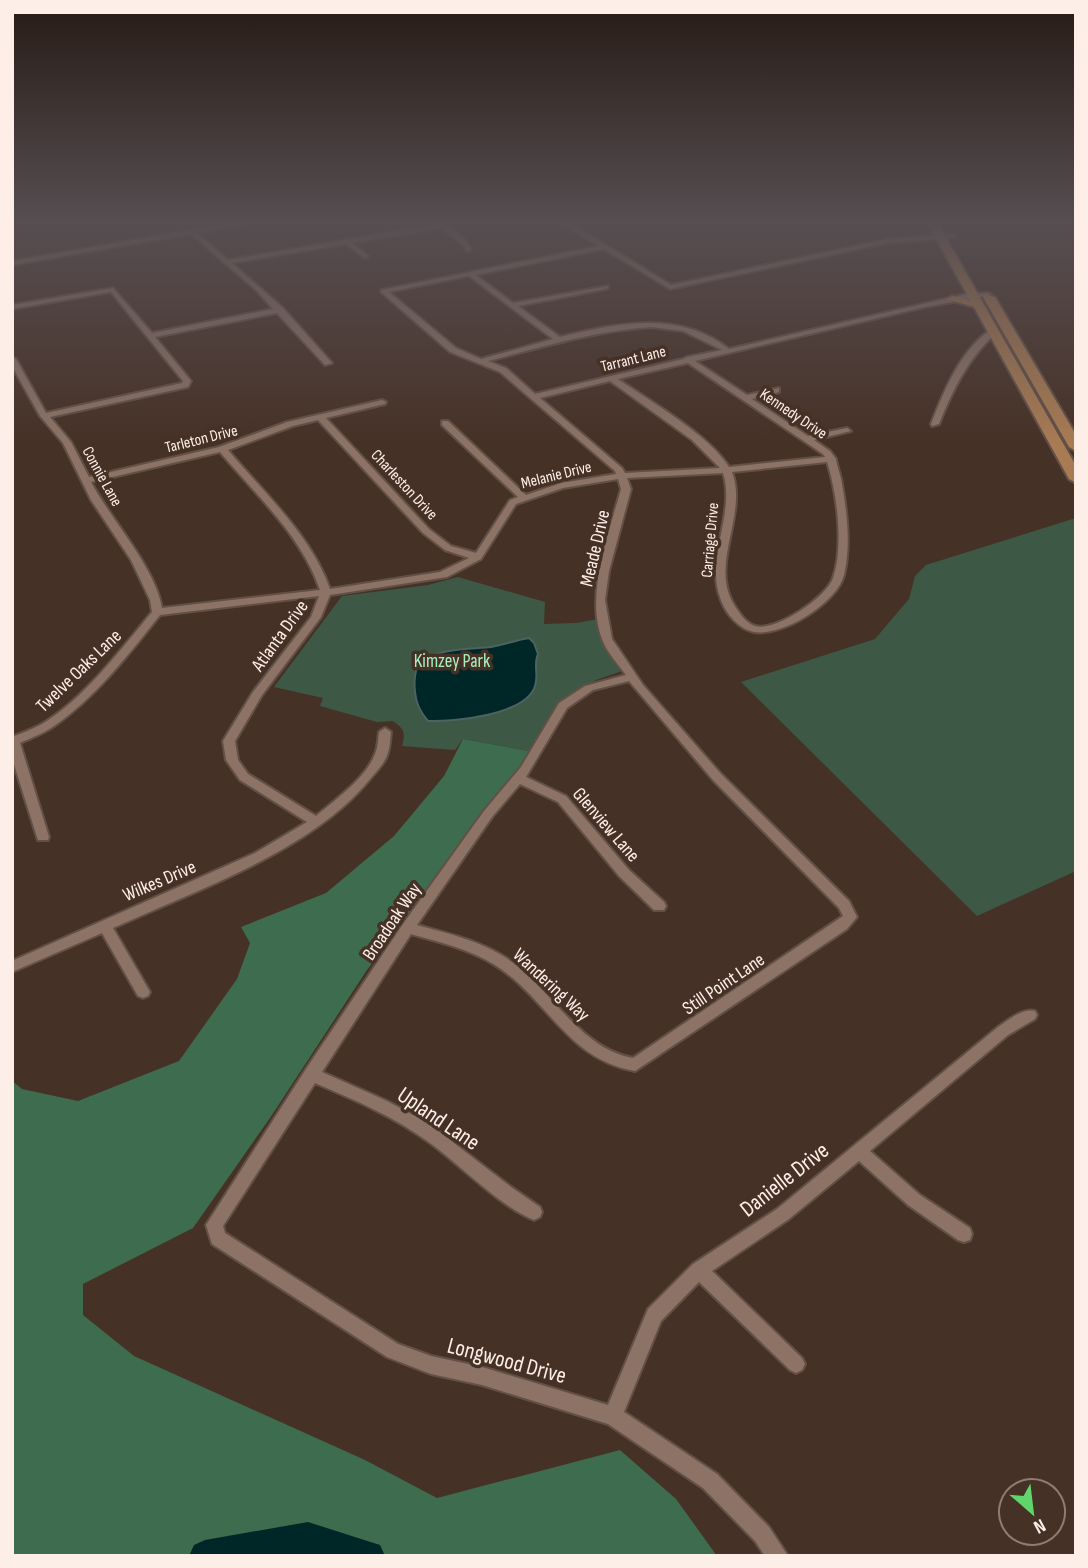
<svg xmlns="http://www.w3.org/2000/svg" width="1088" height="1568" viewBox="0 0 1088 1568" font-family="'Sofia Sans Condensed',sans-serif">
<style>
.green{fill:#3d5946}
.forest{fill:#3e6c4e}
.water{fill:#002728;stroke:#4c6362;stroke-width:2}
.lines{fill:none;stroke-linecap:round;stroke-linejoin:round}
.river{fill:#002728;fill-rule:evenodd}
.minor-casing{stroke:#625047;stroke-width:4}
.primary-casing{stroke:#625047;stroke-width:4}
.minor{fill:#8c7366;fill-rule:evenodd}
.primary{fill:#a87b53;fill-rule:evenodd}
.labels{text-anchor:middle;stroke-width:7;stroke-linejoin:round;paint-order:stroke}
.far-street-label{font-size:16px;fill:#fdefe8;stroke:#463126}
.street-label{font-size:19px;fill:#fdefe8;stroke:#463126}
.park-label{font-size:19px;fill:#a6f0bf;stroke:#463126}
.near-street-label{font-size:23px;fill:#fdefe8;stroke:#463126}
</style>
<rect width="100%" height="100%" fill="#463126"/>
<g class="green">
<polygon points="1076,518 1076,871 977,916 741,682 875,639 909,599 915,576 926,565"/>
<path d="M458 577 545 602 544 624 576 623 598 619 622 671 596 680 561 700 534 752 463 739 455 750 402 746C406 732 404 729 393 721L377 722 320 706 323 698 274 687 342 596 428 585Z"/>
</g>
<polygon class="forest" points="463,739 534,752 367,970 270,1118 193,1228 83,1284 83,1315 134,1356 365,1460 437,1498 620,1450 676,1499 717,1556 12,1556 12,1081 22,1089 78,1101 179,1061 237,979 250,943 241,927 326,893 394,836 444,776"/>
<path class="water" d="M529 638 534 643 538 654C533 665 539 675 535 686 526 715 454 722 428 721 420 712 416 704 415 692 414 683 414 667 422 661 435 649 474 649 491 647 504 645 516 640 529 638Z"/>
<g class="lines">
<polygon class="river" points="308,1522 380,1545 385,1556 189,1556 194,1545 205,1540"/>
<defs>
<g id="minor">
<path d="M226 224H241L197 233 228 260 437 224C449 224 468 239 471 250L466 251 464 246 441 228 352 243 367 255 368 256 365 258 346 244 232 263 283 308 332 363 325 365 277 313 155 337 191 381 188 387 50 417 71 442 89 477 219 447 287 422 382 400 386 402 385 404 326 418 429 529 451 546 476 553 510 500 518 497 442 425V421H448L526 495 561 483 616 474 615 471 500 372 450 352 381 292V290L599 246 564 224H572L671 285 888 239 953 234 956 236 953 238 888 243 670 289 604 249 476 275 513 303 608 286V288L606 289 518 306 560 337C617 323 679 310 729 349L966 294 988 293 992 295 925 307 695 361 747 395 779 388V392L752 399 808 436 847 428 851 431 814 440 830 451 836 459C837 467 841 476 842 484 847 513 851 546 844 575 837 603 782 637 754 632 739 629 726 614 721 600 704 559 736 514 723 473L627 478 631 489 609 571 605 600 612 639 643 685 721 774 849 901 857 917 847 929 635 1071C570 1060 550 1004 501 969 474 950 442 943 411 934L322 1072 387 1101 428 1123 511 1187 540 1207 542 1212 540 1217 534 1220C501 1207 460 1165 430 1143 395 1117 355 1100 315 1083L223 1226 225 1233 398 1344 431 1356 482 1367 608 1405 648 1309 693 1264 777 1209 998 1027C1008 1020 1023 1008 1035 1011L1037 1015 1035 1019 1008 1035 870 1151 920 1195 970 1228 972 1234 970 1240 964 1242 958 1240 908 1205 859 1161 789 1219 712 1271 802 1358 805 1364 802 1370 796 1373 790 1370 699 1282 661 1321 624 1412 717 1474 769 1527 788 1556H765L755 1541 703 1488 608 1424 482 1385 431 1374 387 1357 212 1244 206 1225 306 1069 403 924 484 811 521 767 559 703 585 686 626 675C618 664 606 651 602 639 585 594 609 533 621 489L618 479 563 488 516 504 481 559 447 577 330 595 321 617 262 695 235 741 238 760 248 774 316 816C335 800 366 778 375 754 378 747 378 740 379 732L385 728 391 732C390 741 390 750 386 758 382 766 375 773 370 779 312 851 196 890 113 928L150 992 148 996 143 998 138 996 102 933 12 972V961L255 853 307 822 240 780 226 760 223 741 253 692 311 617 319 596 160 615C129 654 96 697 54 726 44 733 31 738 20 743L49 837 48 840H38L37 837 12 758V737C22 733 33 729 42 724 84 699 121 649 152 612L150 600 131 560 91 500 63 443 40 416 12 366V357L16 359 46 413 182 383 183 381 111 292 12 309V305L113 288 152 333 273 309 256 290 191 234 12 265V261ZM469 276 553 339 481 359 456 348 389 292ZM651 327 683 331 722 350 687 357 683 359 535 394 506 368 488 361C543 347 594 331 651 327ZM688 363 823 454 825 457 729 467C708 434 651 402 618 379ZM610 381 692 440 720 468 625 473 622 468 540 398ZM318 420 423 533 445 550 469 558 440 572 330 589C311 535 264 493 228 450L293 426ZM220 452C256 495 302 536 320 590L162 608C155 567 111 520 91 482ZM827 462C837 493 844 546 833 578 826 598 775 632 755 626 745 623 738 611 733 603 710 563 748 514 732 472ZM629 681 713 780 839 908 843 916 633 1058C581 1049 553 992 512 962 485 942 450 934 417 925L492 817 520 784 558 802 619 876 654 910H664L666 906 664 902 629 870 566 796 526 777 567 708 593 690Z"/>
<path d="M990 330 997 332C969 357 953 389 939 424L932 426 931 424C944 391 960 351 990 330Z"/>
</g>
<g id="primary">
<polygon points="928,224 938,224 1076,466 1076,483 1069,479 974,307 946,299 952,296 970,300"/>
<polygon points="985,295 995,297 1076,435 1076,451 1069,447 983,297"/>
</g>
</defs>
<use href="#minor" class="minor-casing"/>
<use href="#primary" class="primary-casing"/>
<use href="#minor" class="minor"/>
<use href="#primary" class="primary"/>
</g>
<linearGradient id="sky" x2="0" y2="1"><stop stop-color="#261b15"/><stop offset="0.5" stop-color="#574e52"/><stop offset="1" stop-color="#574e52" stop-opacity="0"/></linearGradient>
<rect width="1088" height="444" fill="url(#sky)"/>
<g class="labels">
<g class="far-street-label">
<text transform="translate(633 358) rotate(-14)" y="6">Tarrant Lane</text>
<text transform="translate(794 413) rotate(34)" y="6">Kennedy Drive</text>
<text transform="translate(201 438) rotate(-14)" y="6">Tarleton Drive</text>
<text transform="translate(556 474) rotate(-14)" y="6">Melanie Drive</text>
<text transform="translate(103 476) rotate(61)" y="6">Connie Lane</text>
<text transform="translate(405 484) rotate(47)" y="6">Charleston Drive</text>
<text transform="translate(709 540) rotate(-85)" y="6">Carriage Drive</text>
</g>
<g class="street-label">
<text transform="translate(594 548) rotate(-77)" y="7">Meade Drive</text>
<text transform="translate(279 635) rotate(-54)" y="7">Atlanta Drive</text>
<text transform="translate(78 670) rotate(-44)" y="7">Twelve Oaks Lane</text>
<text transform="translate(607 824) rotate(49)" y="7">Glenview Lane</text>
<text transform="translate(159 880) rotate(-23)" y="7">Wilkes Drive</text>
<text transform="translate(391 921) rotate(-56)" y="7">Broadoak Way</text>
<text transform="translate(723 983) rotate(-34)" y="7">Still Point Lane</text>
<text transform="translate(552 984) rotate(43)" y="7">Wandering Way</text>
</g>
<g class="park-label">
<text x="452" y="667">Kimzey Park</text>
</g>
<g class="near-street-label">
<text transform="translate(439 1118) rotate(34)" y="8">Upland Lane</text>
<text transform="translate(784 1179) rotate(-38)" y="8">Danielle Drive</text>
<text transform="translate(507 1360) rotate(15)" y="8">Longwood Drive</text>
</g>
</g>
<rect width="1088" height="1568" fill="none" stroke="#fdefe8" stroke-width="28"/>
<g transform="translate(1032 1512) rotate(152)"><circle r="33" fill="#463126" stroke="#8f7d74" stroke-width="2"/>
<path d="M0-5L12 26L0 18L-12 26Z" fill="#60d56b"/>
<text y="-10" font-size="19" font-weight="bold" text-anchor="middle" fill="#fdefe8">N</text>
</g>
</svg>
